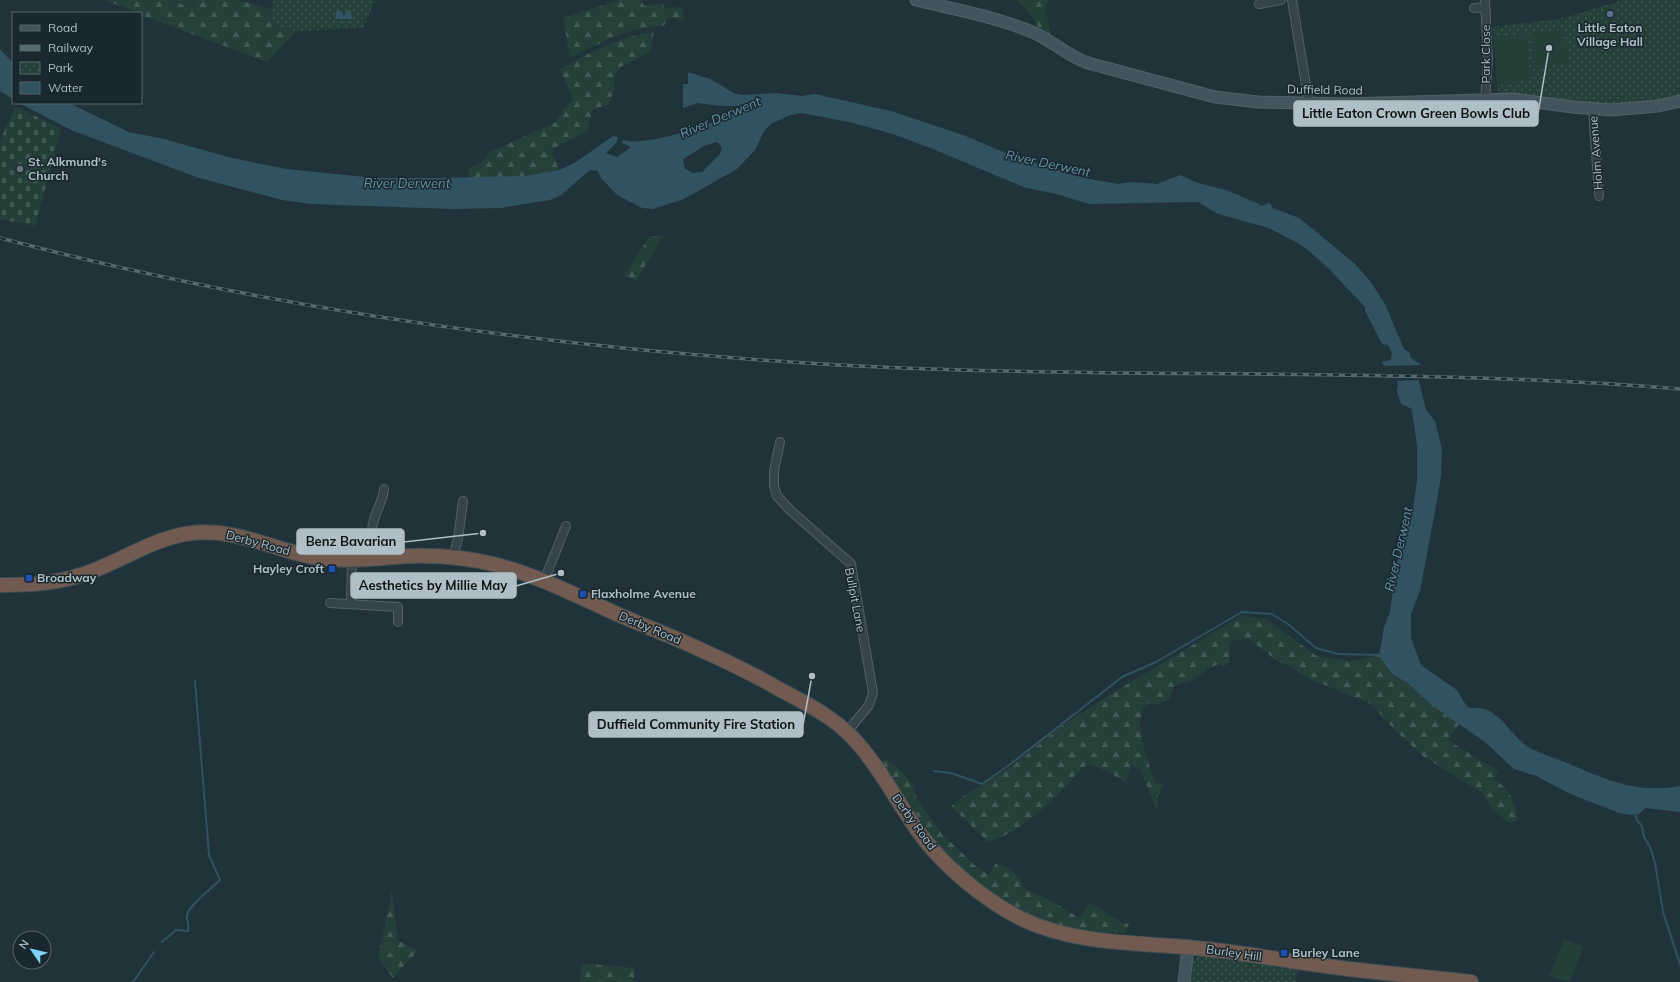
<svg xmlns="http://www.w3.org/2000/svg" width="1680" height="982" viewBox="0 0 1680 982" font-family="Mulish,sans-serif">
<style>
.forest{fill:url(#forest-firs)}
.cemetery{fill:url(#cemetery-stones)}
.park{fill:url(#park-dots)}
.pitch{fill:#253f39}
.water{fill:#315260;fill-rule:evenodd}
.pier{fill:#20333a}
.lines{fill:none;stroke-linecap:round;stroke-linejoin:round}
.stream{stroke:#315260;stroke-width:2}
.street-casing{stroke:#526168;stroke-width:10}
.secondary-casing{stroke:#526168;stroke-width:13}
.highway-casing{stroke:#3f4e55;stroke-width:16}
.street{stroke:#34444a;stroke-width:8}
.secondary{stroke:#42545e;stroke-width:11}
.highway{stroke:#715b50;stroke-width:14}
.rail-casing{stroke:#556972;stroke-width:3.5}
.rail{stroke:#19282f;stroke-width:2;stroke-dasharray:6;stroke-linecap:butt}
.service-dot{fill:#5c6f8a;stroke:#19282f;stroke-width:1.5}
.worship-dot{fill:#6b7280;stroke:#19282f;stroke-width:1.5}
.transit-dot{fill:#1a4fb4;stroke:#19282f;stroke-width:1.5}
.labels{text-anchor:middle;stroke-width:3;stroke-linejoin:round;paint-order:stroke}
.poi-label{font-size:12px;font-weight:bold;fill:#afbfc7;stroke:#19282f;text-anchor:start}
.street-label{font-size:12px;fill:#afbfc7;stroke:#19282f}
.water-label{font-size:13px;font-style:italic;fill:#6595a8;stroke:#19282f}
.leader{fill:none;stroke:#afbfc7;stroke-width:1.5}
.callout-dot{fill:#afbfc7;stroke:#19282f;stroke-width:1.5}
.callout{fill:#afbfc7;stroke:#afbfc7;stroke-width:1.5}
.callout-label{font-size:13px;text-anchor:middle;font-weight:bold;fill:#111}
</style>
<defs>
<pattern id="forest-firs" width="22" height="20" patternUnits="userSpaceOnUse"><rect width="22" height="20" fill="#253f39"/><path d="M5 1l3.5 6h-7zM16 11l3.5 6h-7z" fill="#425954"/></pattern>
<pattern id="cemetery-stones" width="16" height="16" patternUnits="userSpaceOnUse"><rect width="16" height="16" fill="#253f39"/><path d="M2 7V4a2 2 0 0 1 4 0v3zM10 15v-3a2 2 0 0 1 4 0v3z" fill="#425954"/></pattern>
<pattern id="park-dots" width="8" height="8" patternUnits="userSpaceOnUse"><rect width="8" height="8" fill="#253f39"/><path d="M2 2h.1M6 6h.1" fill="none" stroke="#425954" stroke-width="1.8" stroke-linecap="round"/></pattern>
</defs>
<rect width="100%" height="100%" fill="#20333a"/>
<g class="forest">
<polygon points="106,0 172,0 192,8 196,0 238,0 272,9 271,24 297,31 267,62 141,15 141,13 106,1"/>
<path d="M620 0H641L644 6 663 3 664 8 682 7 684 22 673 18 667 19 664 26C630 26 601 43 570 58L563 18Z"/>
<polygon points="1017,0 1050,0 1045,6 1051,38 1040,31 1030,13"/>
<path d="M654 32 650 52 621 67 615 76 614 89 609 104 592 110 588 131 551 150 559 170 525 176 469 178 468 169 482 162 491 151 556 122 563 109 573 99 560 69C589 53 620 36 654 32Z"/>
<polygon points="664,235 636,281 624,276 649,237"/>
<path d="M1241 616 1266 619 1317 656 1351 661 1386 654 1392 674 1409 684 1430 704 1459 724 1448 740 1498 771 1494 778C1511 792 1514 798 1518 820L1509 823 1493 809 1481 792 1424 757 1397 732 1371 704 1325 685 1315 682 1287 665 1277 661 1249 639H1238L1230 642 1229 663 1224 666 1217 665 1209 668 1192 681 1174 686 1169 699 1158 705 1149 703C1129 714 1149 766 1156 783L1164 785 1158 795 1157 811 1140 769 1131 765 1126 783 1109 772 1089 764 1081 769C1058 796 1023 832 988 842L951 806 962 797 1011 767 1059 728 1106 697Z"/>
<path d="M886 759 897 767 913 784 917 799 943 835 978 868 989 875 996 863 1009 868 1020 879 1025 889 1054 902 1065 910 1079 917 1089 903C1104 907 1112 921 1129 924L1125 933C1108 932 1091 932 1074 929 1018 917 966 882 930 838 911 815 896 787 879 762Z"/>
<polygon points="392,893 398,940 418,951 393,978 378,958"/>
<polygon points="582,963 634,968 634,982 580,982"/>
</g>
<polygon class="cemetery" points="16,106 61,129 35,226 0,219 0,140"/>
<g class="park">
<polygon points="273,0 375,0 363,28 297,31 271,24"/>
<polygon points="1623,0 1680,0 1680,97 1647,104 1613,107 1576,104 1532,96 1498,94 1493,27 1564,18"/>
<polygon points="1198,956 1298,969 1296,982 1188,982 1190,965"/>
</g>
<g class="pitch">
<polygon points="173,0 195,0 192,8"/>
<polygon points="1564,29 1568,63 1534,67 1530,33"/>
<polygon points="1527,33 1529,63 1533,79 1497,86 1494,38"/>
<polygon points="1564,939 1584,946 1569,982 1549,976"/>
</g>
<g class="water">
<polygon points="351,10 352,19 335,19 336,11 342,11 344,17 346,11"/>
<polygon points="0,49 13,63 13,99 0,91"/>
<path d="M688 72 710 79 734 93 742 95 776 93 802 96 815 94 891 111 963 135 1001 151 1072 175 1091 179 1119 184 1131 182 1157 184 1180 175 1198 183 1226 190 1257 203 1261 206 1270 203 1273 208 1299 218 1308 225 1354 263 1370 281 1385 304 1404 349 1409 352 1411 358 1420 364 1419 382 1426 410 1435 421 1442 449 1441 476 1436 506 1420 591 1411 614V638L1421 665 1457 690 1467 707C1473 709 1478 707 1485 709 1503 716 1512 736 1528 747 1540 753 1552 757 1565 762 1604 779 1636 794 1680 786V812L1645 808 1639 814 1630 815 1619 813 1568 793 1536 776 1514 769 1485 742 1430 704 1409 684 1392 674 1379 656 1384 627 1390 612 1396 568 1403 537 1413 508 1417 482V446L1412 410 1410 408 1401 404 1397 392 1398 383 1383 364 1382 362 1391 360 1392 353 1388 345 1382 344 1365 311V307L1327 267 1308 250 1294 241 1269 228 1218 214 1198 202 1089 204 1053 193 1026 188 933 149 893 134 849 122 801 113 791 115 772 123 764 131 755 150 737 169 684 199 653 209 642 208 617 195 601 178 598 171 590 170 561 195 550 200 501 208 453 209 311 204 282 200 199 178 71 130 19 103H69L129 132 164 139 232 158 286 169 375 178H434L525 176 559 170 576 162 613 136 618 137 617 142 606 153 617 157 631 147 622 143 623 140C648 147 724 122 746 106H721L697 103 683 108V84H688ZM717 142 722 148 720 154 702 172 693 173 685 169 683 160 685 158 704 146Z"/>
</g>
<polygon class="pier" points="1422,365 1421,380 1394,381 1382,366"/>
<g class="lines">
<g class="stream">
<polyline points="934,771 951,773 982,784 1012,763 1122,677 1156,662 1242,612 1272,614 1288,624 1316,648 1338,654 1381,655"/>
<polyline points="1635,814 1637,820 1642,826 1644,837 1650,847 1655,863 1663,912 1680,964"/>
<path d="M162 942 176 930 188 931C190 926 186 921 187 915 189 905 211 889 220 880L209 855 195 681"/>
<polyline points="133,982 154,952"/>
</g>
<defs>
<g id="street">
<polyline points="1292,0 1309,103"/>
<polyline points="1485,0 1488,59 1485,101"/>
<polyline points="1259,4 1281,0"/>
<polyline points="1474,8 1485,7"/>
<polyline points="1593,109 1599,196"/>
<polyline points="780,442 774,471 774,486 777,496 790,510 851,564 873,693 869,705 847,732"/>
<polyline points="453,557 458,539 463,501"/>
<path d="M371 558C371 546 370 532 374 520 377 508 383 501 384 489"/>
<polyline points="544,581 566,526"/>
<polyline points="330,603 398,607 398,622"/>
<polyline points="351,604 352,560"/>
</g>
<g id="secondary">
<path d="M916 0C953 9 997 17 1032 32 1052 40 1067 56 1088 63L1215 97 1258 102 1348 104 1513 99 1573 107 1611 110 1658 106 1680 101"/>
<polyline points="1184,982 1188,947"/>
</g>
<path id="highway" d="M0 585C33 585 64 583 95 570 125 558 153 540 185 534 230 526 269 548 312 557 343 563 377 558 409 556 438 555 469 558 497 565 539 576 577 596 617 614 644 626 672 636 699 649 726 661 753 674 779 689 805 703 832 716 853 738 879 766 896 800 918 831 942 865 984 900 1022 919 1078 946 1145 942 1205 949 1246 953 1286 961 1326 966 1374 973 1423 976 1471 982"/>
</defs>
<use href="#street" class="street-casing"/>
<use href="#secondary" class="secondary-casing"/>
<use href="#highway" class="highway-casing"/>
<use href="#street" class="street"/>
<use href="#secondary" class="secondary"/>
<use href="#highway" class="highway"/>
<defs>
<path id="rail" d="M0 238C273 310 557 349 839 365 1119 380 1400 366 1680 389"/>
</defs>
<use href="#rail" class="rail-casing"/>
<use href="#rail" class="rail"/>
</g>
<circle class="service-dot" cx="1610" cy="14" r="4"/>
<circle class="worship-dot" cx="20" cy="169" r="4"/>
<g class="transit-dot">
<rect x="328" y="565" width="8" height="8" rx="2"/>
<rect x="25" y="574" width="8" height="8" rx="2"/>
<rect x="579" y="590" width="8" height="8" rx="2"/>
<rect x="1280" y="949" width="8" height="8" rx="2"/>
</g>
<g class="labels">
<g class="poi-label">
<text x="1610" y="32" text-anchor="middle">Little Eaton<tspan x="1610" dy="14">Village Hall</tspan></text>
<text x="28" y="166">St. Alkmund's<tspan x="28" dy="14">Church</tspan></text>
<text x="324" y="573" text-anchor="end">Hayley Croft</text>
<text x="37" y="582">Broadway</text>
<text x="591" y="598">Flaxholme Avenue</text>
<text x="1292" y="957">Burley Lane</text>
</g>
<g class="street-label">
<text transform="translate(1486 54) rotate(-90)" y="4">Park Close</text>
<text transform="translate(1325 90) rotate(1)" y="4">Duffield Road</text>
<text transform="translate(1596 153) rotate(-94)" y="4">Holm Avenue</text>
<text transform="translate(258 543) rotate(15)" y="4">Derby Road</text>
<text transform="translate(855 600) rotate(79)" y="4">Bullpit Lane</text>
<text transform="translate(650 628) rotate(23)" y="4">Derby Road</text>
<text transform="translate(914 822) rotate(54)" y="4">Derby Road</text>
<text transform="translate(1234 953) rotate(8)" y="4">Burley Hill</text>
</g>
<g class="water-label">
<text transform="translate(720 117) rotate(-23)" y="5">River Derwent</text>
<text transform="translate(1048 163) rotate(12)" y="5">River Derwent</text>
<text x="407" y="188">River Derwent</text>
<text transform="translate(1398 549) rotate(-77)" y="5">River Derwent</text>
</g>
</g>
<path class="leader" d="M1549 48L1538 114M483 533L404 542M561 573L516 586M812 676L803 725"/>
<g class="callout-dot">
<circle cx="1549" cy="48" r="4"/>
<circle cx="483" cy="533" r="4"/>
<circle cx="561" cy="573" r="4"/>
<circle cx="812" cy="676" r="4"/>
</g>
<g class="callout">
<rect x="1294" y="101" width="244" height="25" rx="4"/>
<rect x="297" y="529" width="107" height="25" rx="4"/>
<rect x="351" y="573" width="165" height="25" rx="4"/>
<rect x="589" y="712" width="214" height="25" rx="4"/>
</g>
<g class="callout-label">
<text x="1416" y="118">Little Eaton Crown Green Bowls Club</text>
<text x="351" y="546">Benz Bavarian</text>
<text x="433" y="590">Aesthetics by Millie May</text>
<text x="696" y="729">Duffield Community Fire Station</text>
</g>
<rect x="12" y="12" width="130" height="92" fill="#19282f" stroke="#55646c"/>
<rect x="20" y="25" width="20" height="6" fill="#42545e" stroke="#55646c"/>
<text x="48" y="32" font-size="12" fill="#afbfc7">Road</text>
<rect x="20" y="45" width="20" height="6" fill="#556972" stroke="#55646c"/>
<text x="48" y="52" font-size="12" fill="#afbfc7">Railway</text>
<rect x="20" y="62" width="20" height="12" fill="url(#park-dots)" stroke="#55646c"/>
<text x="48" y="72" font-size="12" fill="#afbfc7">Park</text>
<rect x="20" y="82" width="20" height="12" fill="#315260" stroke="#55646c"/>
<text x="48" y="92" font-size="12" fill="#afbfc7">Water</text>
<g transform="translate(32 950) rotate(305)"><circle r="19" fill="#19282f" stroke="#55646c"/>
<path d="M0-3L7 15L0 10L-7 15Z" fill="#7dd3fd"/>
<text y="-6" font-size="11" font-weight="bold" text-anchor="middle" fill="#afbfc7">N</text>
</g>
</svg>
